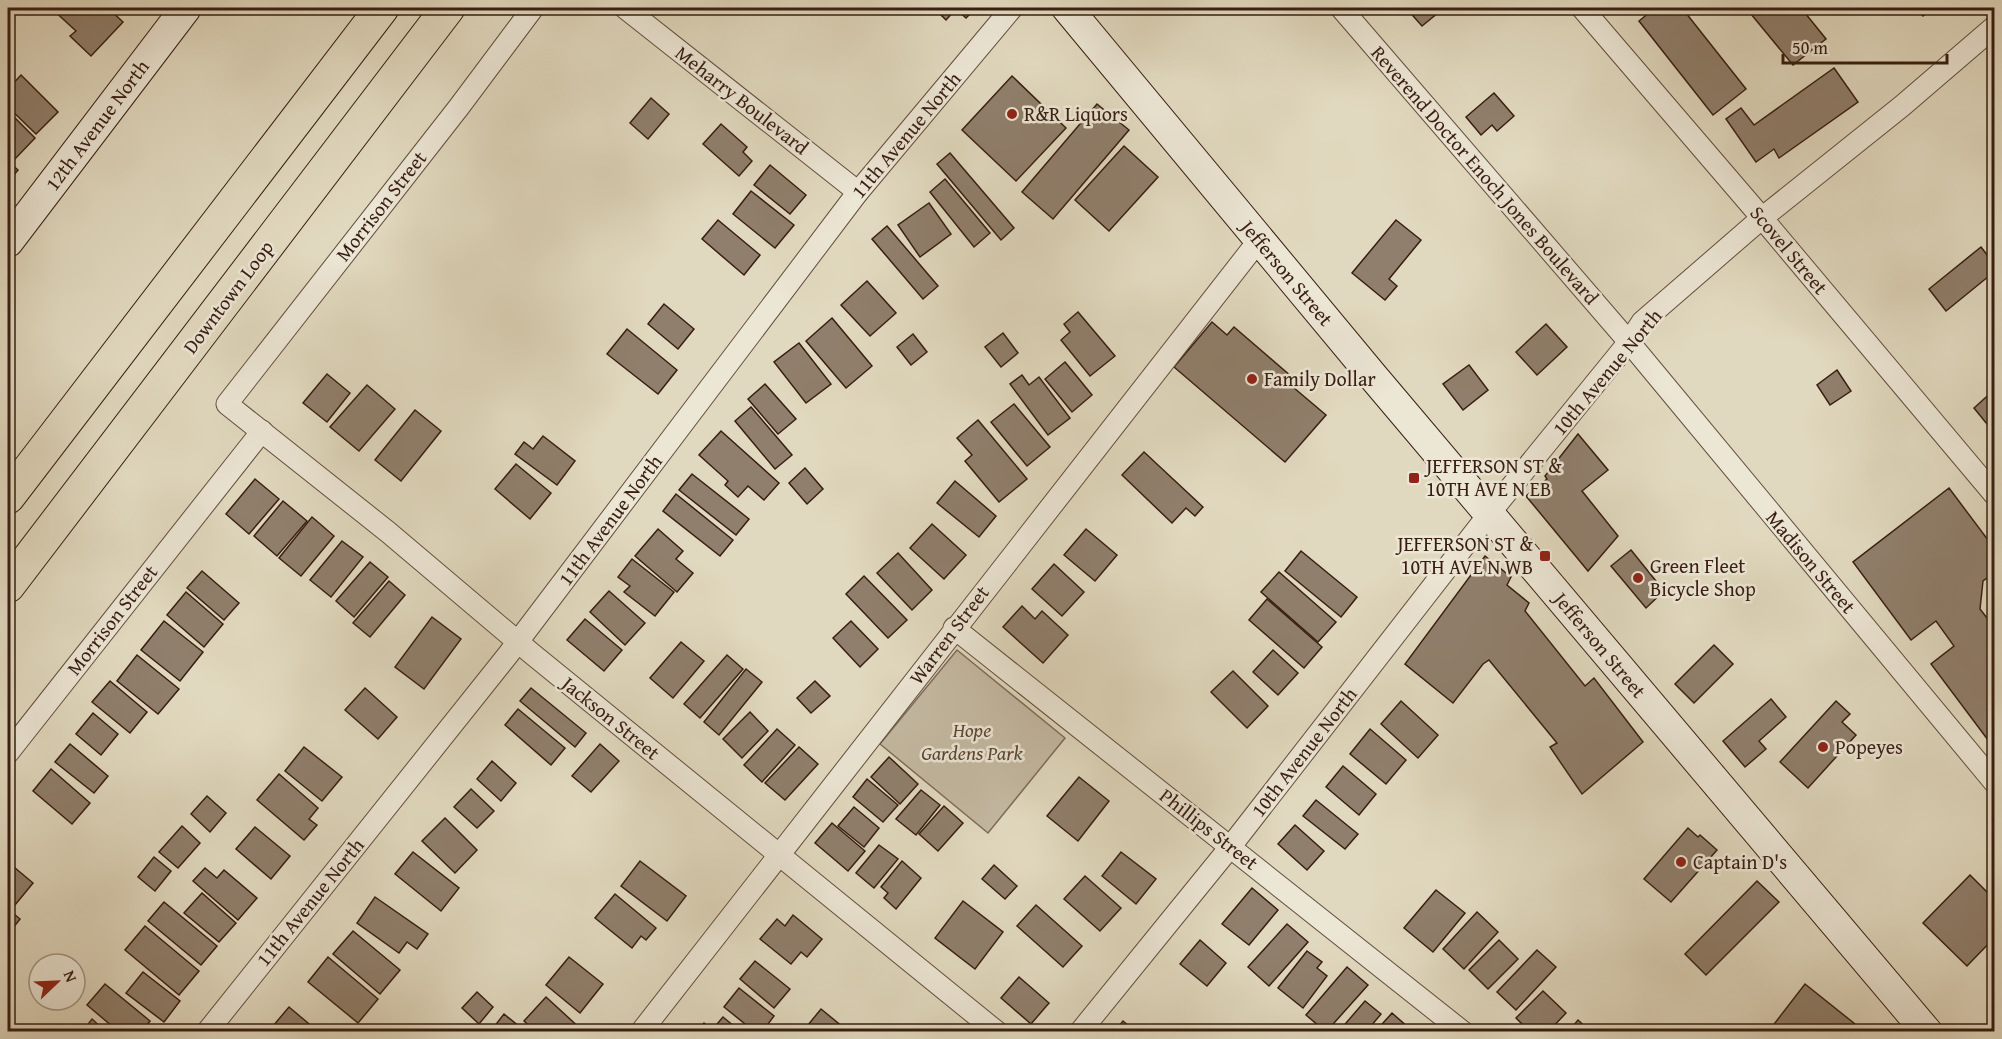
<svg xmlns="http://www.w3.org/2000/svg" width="2002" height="1039" viewBox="0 0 2002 1039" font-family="'Gentium Book Plus',serif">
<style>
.green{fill:#c4b9a2;stroke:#7e6c5a;stroke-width:1.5}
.building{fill:#907f6c;stroke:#381e12;stroke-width:1.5}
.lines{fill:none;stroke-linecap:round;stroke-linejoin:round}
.street-casing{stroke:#624d3d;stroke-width:23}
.secondary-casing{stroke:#381e12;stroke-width:32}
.highway-casing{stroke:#381e12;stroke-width:35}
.street{stroke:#ece6d5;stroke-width:21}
.secondary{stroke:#ece6d5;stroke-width:30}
.highway{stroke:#e1d9bf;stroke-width:33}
.poi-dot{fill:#8f2418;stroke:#ece6d5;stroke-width:2}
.labels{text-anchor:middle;stroke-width:5;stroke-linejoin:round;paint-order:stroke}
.street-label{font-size:20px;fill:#381e12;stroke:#ece6d5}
.poi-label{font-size:20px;fill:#381e12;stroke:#ece6d5;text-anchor:start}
.park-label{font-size:20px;font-style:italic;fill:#5b4536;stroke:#ece6d5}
</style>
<rect width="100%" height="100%" fill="#e1d9bf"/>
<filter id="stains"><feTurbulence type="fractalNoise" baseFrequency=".00333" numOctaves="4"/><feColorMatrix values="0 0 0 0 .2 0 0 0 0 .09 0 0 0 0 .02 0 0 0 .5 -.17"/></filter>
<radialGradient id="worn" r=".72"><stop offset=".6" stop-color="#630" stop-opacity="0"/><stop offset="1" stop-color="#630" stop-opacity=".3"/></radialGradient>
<polygon class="green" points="957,650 1065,738 988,833 880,744"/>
<g class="building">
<polygon points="51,8 108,8 123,22 91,56 70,36 76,31"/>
<polygon points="941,8 976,8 966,18 956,9 946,20 937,11"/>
<polygon points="1406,8 1444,8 1422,26"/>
<polygon points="1655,8 1682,8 1746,89 1713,115 1639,21"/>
<polygon points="1746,8 1801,8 1826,39 1793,65"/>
<polygon points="1916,8 1933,8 1923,16"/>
<polygon points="1834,68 1858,102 1779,158 1774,149 1756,162 1726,119 1741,108 1754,125"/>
<polygon points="21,75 58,112 36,134 8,107 8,89"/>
<polygon points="1012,76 1066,128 1016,181 962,130"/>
<polygon points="1494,93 1514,116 1497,131 1492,125 1481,135 1466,117"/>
<polygon points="651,98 669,114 648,139 630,123"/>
<polygon points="1097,104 1129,130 1053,219 1022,192"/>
<polygon points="8,111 35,138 14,160 8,153"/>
<polygon points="721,124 747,147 743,152 752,161 739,176 703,144"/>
<polygon points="1124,146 1158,177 1109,231 1075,200"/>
<polygon points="950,153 1014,228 1001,240 937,164"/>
<polygon points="8,161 18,170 8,182"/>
<polygon points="770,165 806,195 790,214 754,185"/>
<polygon points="945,179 990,233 974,247 930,192"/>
<polygon points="751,191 794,225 775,248 733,214"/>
<polygon points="929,203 951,234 920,257 898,225"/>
<polygon points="718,220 760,255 744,275 702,239"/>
<polygon points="1396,220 1421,240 1389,279 1397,286 1385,300 1352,273"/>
<polygon points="887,226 938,286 923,299 872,239"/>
<polygon points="1981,247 1994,264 1994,272 1946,311 1929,289"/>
<polygon points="867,281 896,313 870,336 841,305"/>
<polygon points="664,304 694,329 678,349 648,324"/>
<polygon points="1078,312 1115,356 1090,376 1061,340 1070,332 1064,324"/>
<polygon points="832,318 872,366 846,388 806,341"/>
<polygon points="1212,322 1227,335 1234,327 1292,377 1287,382 1326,415 1285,462 1174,367"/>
<polygon points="1546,324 1567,347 1537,375 1516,352"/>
<polygon points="627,329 677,370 658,394 607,354"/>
<polygon points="1003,333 1018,353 1001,367 985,347"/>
<polygon points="913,334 927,352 911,365 897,347"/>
<polygon points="799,343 831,384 806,403 774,362"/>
<polygon points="1065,362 1092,395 1072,412 1045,379"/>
<polygon points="1469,365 1488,390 1463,410 1443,384"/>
<polygon points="1837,370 1851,391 1830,405 1817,385"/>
<polygon points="327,374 350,393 327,422 303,403"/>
<polygon points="1022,375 1029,385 1039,377 1070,418 1048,435 1010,384"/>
<polygon points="765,384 796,419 778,434 748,399"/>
<polygon points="367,385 395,409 359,451 330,427"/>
<polygon points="1994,390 1994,426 1991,429 1974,408"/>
<polygon points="1014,404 1050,447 1027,466 991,422"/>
<polygon points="751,407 792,455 775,469 735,421"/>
<polygon points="415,410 441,431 401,481 375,460"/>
<polygon points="978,420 1027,479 999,502 965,461 972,455 957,438"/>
<polygon points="721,431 779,483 764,500 748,486 738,497 725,485 728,481 699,455"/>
<polygon points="1578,434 1608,470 1582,491 1618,536 1588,571 1526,496 1547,479 1545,476"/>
<polygon points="543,436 575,461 557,485 515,454 524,442 533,449"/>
<polygon points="1144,452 1203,507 1195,516 1186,508 1172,523 1122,475"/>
<polygon points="516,464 551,493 530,519 495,489"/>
<polygon points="805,468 823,489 807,504 789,483"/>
<polygon points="692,474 749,519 736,535 679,490"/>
<polygon points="255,479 279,499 249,534 226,514"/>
<polygon points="955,481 996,516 979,537 937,503"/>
<polygon points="1949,488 1994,548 1994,573 1983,581 1980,609 1994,627 1994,748 1931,664 1954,646 1936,621 1911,640 1853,562"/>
<polygon points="676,494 733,540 720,556 663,511"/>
<polygon points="283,501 307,521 277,556 254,536"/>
<polygon points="312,517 334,536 301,576 279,558"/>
<polygon points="932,524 966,555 944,579 910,548"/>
<polygon points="658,529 683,551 676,559 693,573 677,592 635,556"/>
<polygon points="1086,529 1117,555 1095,581 1064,555"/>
<polygon points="342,541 363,557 331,597 310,580"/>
<polygon points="1631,550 1664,591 1646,608 1611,566"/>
<polygon points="1301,551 1357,597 1341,617 1285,571"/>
<polygon points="898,553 932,590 912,610 877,573"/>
<polygon points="1485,556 1511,577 1507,585 1529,603 1525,611 1585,686 1594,678 1643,742 1582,794 1550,747 1557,743 1489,660 1483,664 1453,703 1405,664"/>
<polygon points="632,559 674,592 655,616 624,592 630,586 618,577"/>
<polygon points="370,562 388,577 354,617 336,601"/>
<polygon points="1054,564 1084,592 1062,616 1032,589"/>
<polygon points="202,571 239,603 224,620 187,588"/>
<polygon points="1279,572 1336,622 1318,642 1261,592"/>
<polygon points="864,576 907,620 888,638 846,594"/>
<polygon points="389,581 405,595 370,637 353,623"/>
<polygon points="609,591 645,623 625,645 590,612"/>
<polygon points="186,592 223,624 204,647 167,615"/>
<polygon points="1267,599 1322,647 1304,668 1249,620"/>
<polygon points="1022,606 1035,619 1042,611 1068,635 1043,663 1003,627"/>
<polygon points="432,617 461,639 424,689 395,667"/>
<polygon points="585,619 622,650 604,671 567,640"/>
<polygon points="164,621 203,652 180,681 141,650"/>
<polygon points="851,621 878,649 860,667 833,638"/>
<polygon points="681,642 704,661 673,698 650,678"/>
<polygon points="1714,645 1733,664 1694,703 1675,684"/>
<polygon points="1273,650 1298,673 1278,695 1253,672"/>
<polygon points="137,655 179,689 158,714 117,681"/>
<polygon points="727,655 743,669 700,718 684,704"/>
<polygon points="746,669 762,682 719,735 704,722"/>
<polygon points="1233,671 1268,706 1247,728 1211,692"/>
<polygon points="110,681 147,712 130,733 92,702"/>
<polygon points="815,681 830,696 811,713 797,698"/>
<polygon points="365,688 397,717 378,739 345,710"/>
<polygon points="531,688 586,733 575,747 520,701"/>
<polygon points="1771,699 1786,717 1759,741 1766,749 1745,767 1723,741"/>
<polygon points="1401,701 1438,735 1418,758 1381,724"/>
<polygon points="1836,701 1850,714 1842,722 1856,735 1808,788 1780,762"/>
<polygon points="518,709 565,748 551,765 505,725"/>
<polygon points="750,712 768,731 742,758 723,739"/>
<polygon points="93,713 118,734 101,755 76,734"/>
<polygon points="777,729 795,745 762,782 744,765"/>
<polygon points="1370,729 1406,760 1386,784 1350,754"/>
<polygon points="70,744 108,776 94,793 55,762"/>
<polygon points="600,744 619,761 591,792 572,776"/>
<polygon points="304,747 342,777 322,801 285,771"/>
<polygon points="799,747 818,764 785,800 765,783"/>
<polygon points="889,757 918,784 900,804 871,777"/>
<polygon points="492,761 516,783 501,801 477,779"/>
<polygon points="1343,766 1376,794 1359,815 1326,787"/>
<polygon points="51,769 90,803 72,824 33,791"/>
<polygon points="279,774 318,808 309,819 317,825 304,840 257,800"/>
<polygon points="1079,777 1109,801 1078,841 1047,816"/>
<polygon points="867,779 898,805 883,822 853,797"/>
<polygon points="471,789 494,811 477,828 454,807"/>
<polygon points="921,790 940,805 916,835 896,819"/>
<polygon points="207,796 226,813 210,832 191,814"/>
<polygon points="1316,800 1358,834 1345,849 1303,816"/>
<polygon points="944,806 963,823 938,851 919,834"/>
<polygon points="854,807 879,828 864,847 838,826"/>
<polygon points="445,818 477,850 455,873 422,841"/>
<polygon points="832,823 865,851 848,871 815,843"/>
<polygon points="1295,825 1324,851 1307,870 1278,844"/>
<polygon points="182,826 200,843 178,868 159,852"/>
<polygon points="255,827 290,856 271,879 236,849"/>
<polygon points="1688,828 1698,837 1700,835 1717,850 1671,902 1644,879"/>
<polygon points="879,845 898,859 874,888 856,873"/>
<polygon points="413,852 459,888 441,911 395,874"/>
<polygon points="1121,852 1156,879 1136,904 1102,876"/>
<polygon points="154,857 171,871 155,891 138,877"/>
<polygon points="640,861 686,896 667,921 621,886"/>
<polygon points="902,861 921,878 896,909 884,898 888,893 881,887"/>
<polygon points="8,862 33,883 15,905 8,899"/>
<polygon points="994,865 1017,886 1005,899 982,879"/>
<polygon points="205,868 217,878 224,870 257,898 238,920 193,881"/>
<polygon points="1970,875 1994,899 1994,938 1967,966 1923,923"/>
<polygon points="1085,876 1121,908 1100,931 1064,899"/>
<polygon points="1757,881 1779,902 1706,975 1685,954"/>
<polygon points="1252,888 1278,910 1249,945 1222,924"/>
<polygon points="1436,890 1465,913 1433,952 1404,928"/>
<polygon points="202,893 236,923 219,942 184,913"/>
<polygon points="615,894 656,928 646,940 641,936 632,948 595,918"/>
<polygon points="375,897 428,934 417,949 407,942 399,953 357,923"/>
<polygon points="963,901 1003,932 975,969 935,938"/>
<polygon points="164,902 217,946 201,965 148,921"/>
<polygon points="1036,905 1082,946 1063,967 1017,926"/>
<polygon points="8,909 20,919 8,934"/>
<polygon points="1477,912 1498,932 1464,969 1443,949"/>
<polygon points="793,915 822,939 807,957 801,952 791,964 760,939 777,919 785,926"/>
<polygon points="1287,924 1308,942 1269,986 1248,967"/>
<polygon points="145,926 199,971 179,995 125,950"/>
<polygon points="353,931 400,970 380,994 333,954"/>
<polygon points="1200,940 1226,963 1207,986 1180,964"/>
<polygon points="1499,940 1518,959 1488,989 1469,970"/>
<polygon points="1537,950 1556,967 1516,1010 1497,992"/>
<polygon points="1307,951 1322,962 1317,968 1327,976 1303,1008 1278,988"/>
<polygon points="328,957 378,999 358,1023 308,982"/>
<polygon points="569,957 603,984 580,1013 546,985"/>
<polygon points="755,961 790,989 774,1008 740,979"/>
<polygon points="1347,967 1368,985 1326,1032 1306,1015"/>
<polygon points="143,972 180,1001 164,1022 126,993"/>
<polygon points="1019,977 1049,1003 1031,1024 1001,998"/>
<polygon points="105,984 150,1021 141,1032 119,1032 87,1005"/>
<polygon points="1805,984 1865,1032 1768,1032"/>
<polygon points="739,988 774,1016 762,1032 755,1032 724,1007"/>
<polygon points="1543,991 1566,1013 1548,1032 1530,1032 1516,1018"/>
<polygon points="477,992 493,1007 479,1024 462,1008"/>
<polygon points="546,997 583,1031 583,1032 536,1032 524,1021"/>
<polygon points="1365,1001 1381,1014 1366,1032 1341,1032 1340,1030"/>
<polygon points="289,1007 315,1029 313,1032 268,1032"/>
<polygon points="821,1009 849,1032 815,1032 808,1025"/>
<polygon points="1392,1013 1410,1029 1408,1032 1375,1032"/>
<polygon points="504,1014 526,1032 490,1032"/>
<polygon points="723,1017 741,1032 697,1032 704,1023 712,1030"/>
<polygon points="92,1019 106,1032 82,1032"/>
<polygon points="1578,1020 1591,1032 1568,1032"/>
<polygon points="1123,1021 1136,1032 1114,1032"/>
</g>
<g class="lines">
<defs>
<g id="street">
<polyline points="533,8 459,107 227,404 388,532 531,653 997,1032"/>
<polyline points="625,8 858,192"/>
<polyline points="1341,8 1629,342 1994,782"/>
<polyline points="1582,8 1762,218 1994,494"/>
<polyline points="954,628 1463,1032"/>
<polyline points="8,753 262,431"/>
<polyline points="207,1032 507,656 858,192 1012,8"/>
<polyline points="641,1032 1259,240"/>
<polyline points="1080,1032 1231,846 1489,514 1629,342 1642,322 1762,218 1902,106 1994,27"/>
</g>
<g id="secondary">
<polyline points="1067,8 1371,374 1927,1032"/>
<polyline points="8,242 186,8"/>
</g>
<g id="highway">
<polyline points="8,497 382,8"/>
<polyline points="8,586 448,8"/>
</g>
</defs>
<use href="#street" class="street-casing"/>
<use href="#secondary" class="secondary-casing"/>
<use href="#highway" class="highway-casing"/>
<use href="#street" class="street"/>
<use href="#secondary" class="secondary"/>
<use href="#highway" class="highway"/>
</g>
<g class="poi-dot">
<circle cx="1012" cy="114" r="6"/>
<circle cx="1252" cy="379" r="6"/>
<rect x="1408" y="472" width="12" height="12" rx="3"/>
<rect x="1539" y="550" width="12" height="12" rx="3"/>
<circle cx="1638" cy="578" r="6"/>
<circle cx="1823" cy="747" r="6"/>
<circle cx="1681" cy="862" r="6"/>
</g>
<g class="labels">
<g class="street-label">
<text transform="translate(742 100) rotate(38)" y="7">Meharry Boulevard</text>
<text transform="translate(97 125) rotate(-53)" y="7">12th Avenue North</text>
<text transform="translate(906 135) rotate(-50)" y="7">11th Avenue North</text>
<text transform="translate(1485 175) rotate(49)" y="7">Reverend Doctor Enoch Jones Boulevard</text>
<text transform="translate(381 206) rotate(-52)" y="7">Morrison Street</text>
<text transform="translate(1789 250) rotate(50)" y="7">Scovel Street</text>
<text transform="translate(1287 273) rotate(50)" y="7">Jefferson Street</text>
<text transform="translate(228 297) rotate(-53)" y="7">Downtown Loop</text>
<text transform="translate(1607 372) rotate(-50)" y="7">10th Avenue North</text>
<text transform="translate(610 520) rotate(-53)" y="7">11th Avenue North</text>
<text transform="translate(1811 562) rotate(50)" y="7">Madison Street</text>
<text transform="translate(112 620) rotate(-52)" y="7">Morrison Street</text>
<text transform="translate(949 635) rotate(-53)" y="7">Warren Street</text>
<text transform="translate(1600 645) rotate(50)" y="7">Jefferson Street</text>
<text transform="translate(611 718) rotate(39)" y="7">Jackson Street</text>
<text transform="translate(1304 752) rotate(-52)" y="7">10th Avenue North</text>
<text transform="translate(1209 829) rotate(38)" y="7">Phillips Street</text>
<text transform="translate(310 902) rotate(-51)" y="7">11th Avenue North</text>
</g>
<g class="poi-label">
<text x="1024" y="121">R&amp;R Liquors</text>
<text x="1264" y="386">Family Dollar</text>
<text x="1426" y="473">JEFFERSON ST &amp;<tspan x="1426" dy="23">10TH AVE N EB</tspan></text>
<text x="1533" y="551" text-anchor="end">JEFFERSON ST &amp;<tspan x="1533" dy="23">10TH AVE N WB</tspan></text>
<text x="1650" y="573">Green Fleet<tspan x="1650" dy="23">Bicycle Shop</tspan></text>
<text x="1835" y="754">Popeyes</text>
<text x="1693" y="869">Captain D's</text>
</g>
<g class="park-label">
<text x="972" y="737">Hope<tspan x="972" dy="23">Gardens Park</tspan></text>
</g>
</g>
<rect width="2002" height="1039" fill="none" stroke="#e1d9bf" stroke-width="30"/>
<rect x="9" y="9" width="1984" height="1021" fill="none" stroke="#381e12" stroke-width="3"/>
<rect x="15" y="15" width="1972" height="1009" fill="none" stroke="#381e12" stroke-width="1.5"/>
<g transform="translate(57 982) rotate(67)"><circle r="28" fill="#ece6d5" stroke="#a49687" stroke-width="1.5"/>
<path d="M0-4.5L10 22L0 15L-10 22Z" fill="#8f2418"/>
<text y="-9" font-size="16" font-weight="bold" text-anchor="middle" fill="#381e12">N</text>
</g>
<path d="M1783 54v9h164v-9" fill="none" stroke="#381e12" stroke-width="3"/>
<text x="1792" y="54" font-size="18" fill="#381e12" stroke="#ece6d5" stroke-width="4.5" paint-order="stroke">50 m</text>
<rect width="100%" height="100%" filter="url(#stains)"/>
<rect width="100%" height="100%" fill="url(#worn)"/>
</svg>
